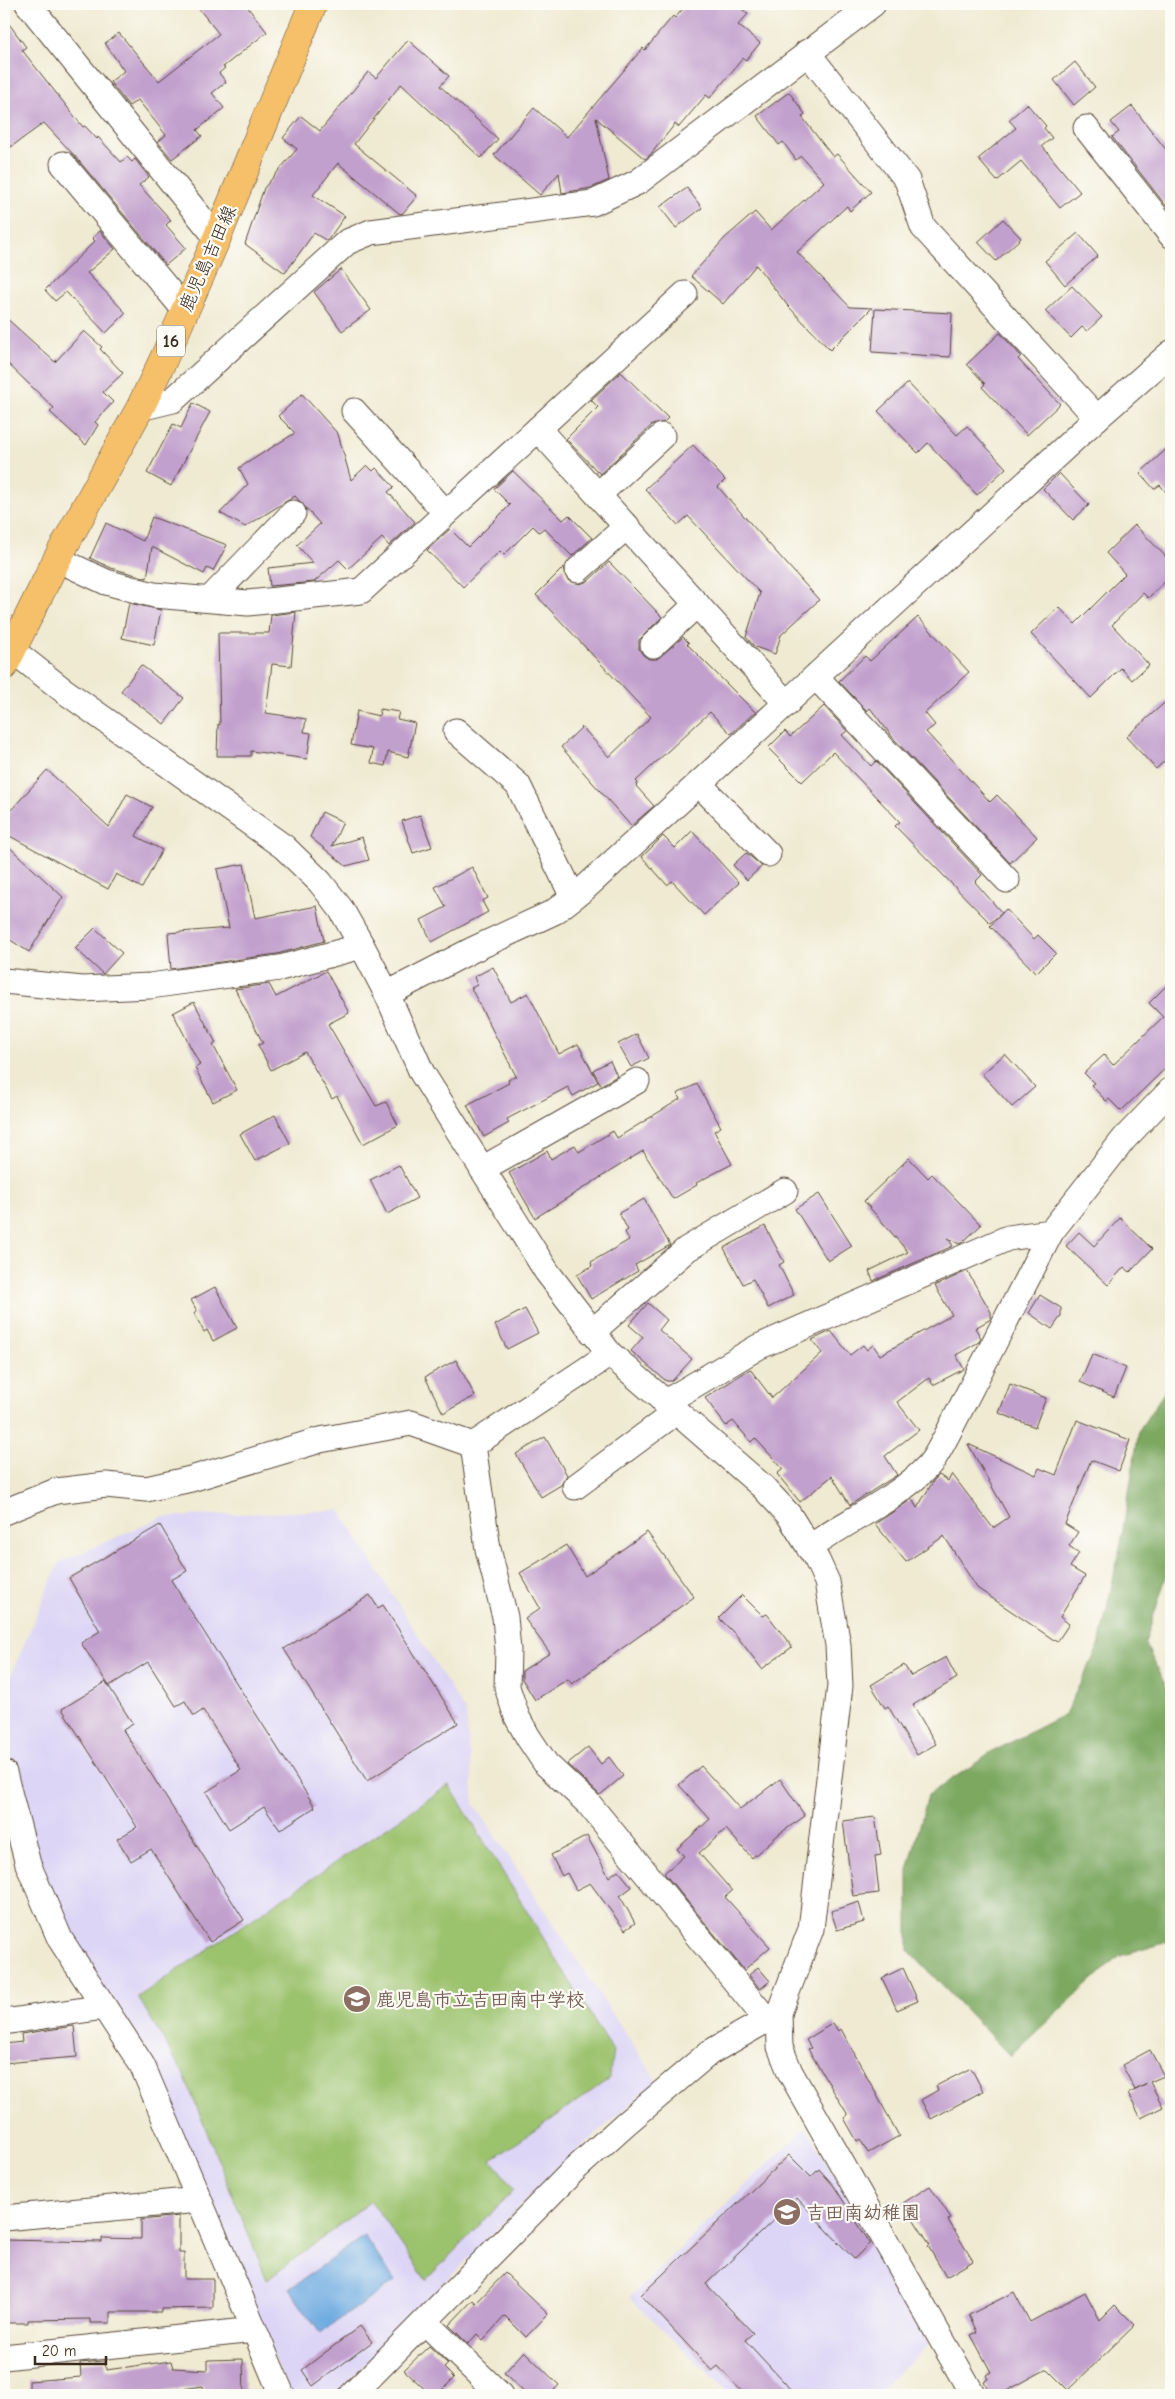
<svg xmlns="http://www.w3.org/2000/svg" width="1175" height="2399" viewBox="0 0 1175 2399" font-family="'Comic Neue','Klee One',sans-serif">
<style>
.built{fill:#ddd5f6}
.green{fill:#9bc26d;stroke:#6b7646}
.forest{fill:#7ca860;stroke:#5c693f}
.water{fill:#70ace1;stroke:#566b80}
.building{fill:#c2a0cd}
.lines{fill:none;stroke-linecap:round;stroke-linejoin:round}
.street-casing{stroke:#564739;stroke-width:27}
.primary-casing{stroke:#564739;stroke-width:29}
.street{stroke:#fff;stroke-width:25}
.primary{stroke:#f6c06b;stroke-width:28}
.labels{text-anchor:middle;stroke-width:4.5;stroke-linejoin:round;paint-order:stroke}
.shield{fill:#fdfcf7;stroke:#75695f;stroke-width:1}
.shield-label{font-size:18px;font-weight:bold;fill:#3b2a1e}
.street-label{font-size:19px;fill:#3b2a1e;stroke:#fdfcf7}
.education-label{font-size:19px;font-weight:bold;fill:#785e54;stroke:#fdfcf7;text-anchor:start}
</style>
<rect width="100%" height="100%" fill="#fdfcf7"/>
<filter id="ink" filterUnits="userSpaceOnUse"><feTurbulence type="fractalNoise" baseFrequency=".02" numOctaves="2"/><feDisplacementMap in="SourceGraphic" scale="10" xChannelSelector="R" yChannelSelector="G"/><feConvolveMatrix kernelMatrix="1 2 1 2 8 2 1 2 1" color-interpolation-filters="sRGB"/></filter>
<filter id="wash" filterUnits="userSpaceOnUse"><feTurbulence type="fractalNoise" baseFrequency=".0096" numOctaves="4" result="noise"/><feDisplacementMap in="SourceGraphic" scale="20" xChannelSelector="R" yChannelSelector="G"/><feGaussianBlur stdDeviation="1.12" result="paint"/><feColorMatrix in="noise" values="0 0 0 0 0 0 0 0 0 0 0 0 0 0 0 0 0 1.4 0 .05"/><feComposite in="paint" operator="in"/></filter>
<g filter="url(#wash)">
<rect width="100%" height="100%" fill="#efead1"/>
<g class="built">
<polygon points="340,1510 466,1713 474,1804 657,2081 557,2168 335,2395 291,2395 39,1867 19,1806 4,1742 4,1691 59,1563 162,1517"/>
<polygon points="806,2127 931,2343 875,2395 731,2395 629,2298"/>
</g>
<polygon class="green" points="449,1785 613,2051 609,2079 492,2160 514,2190 426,2280 371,2201 267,2280 183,2073 138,1997"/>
<polygon class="forest" points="1171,1382 1171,1561 1145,1643 1171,1697 1171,1941 1117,1957 1010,2056 908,1950 908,1870 928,1795 994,1751 1065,1714 1099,1646 1121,1542 1139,1430"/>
<polygon class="water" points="364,2236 395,2281 320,2333 289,2289"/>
<g id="blocks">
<g class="building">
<polygon points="195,4 245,4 267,32 223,67 225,68 219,73 226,82 212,93 224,108 197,130 202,136 172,159 158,142 166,135 138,100 129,106 110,82 124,71 105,43 119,33 159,81 219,34"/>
<polygon points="687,4 736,4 748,14 738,25 760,43 746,60 743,58 710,98 706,95 679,127 675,124 651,154 645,159 596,118 609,180 591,188 562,193 559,173 540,195 494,155 534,108 567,137 643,48 645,50 673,16 675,18"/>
<polygon points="4,17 26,47 22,50 83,127 85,126 97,139 98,137 121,162 127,157 132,162 135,159 149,177 139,185 171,220 166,225 186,248 166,265 74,155 44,123 4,152"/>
<polygon points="408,40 449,76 440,86 498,139 481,158 401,84 354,144 417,196 403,213 400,214 338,163 313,195 345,216 327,241 314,233 285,273 245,244 264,188 297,149 283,138 301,116 320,131 368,72 376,78"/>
<polygon points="1075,62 1095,87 1074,105 1054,80"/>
<polygon points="789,92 805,114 802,117 833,157 837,154 871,192 850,211 847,206 797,252 850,307 872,308 830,350 788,306 756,265 723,304 691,276 725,238 755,212 771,230 824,182 801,156 796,160 783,142 779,145 757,116"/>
<polygon points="1027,104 1046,126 1044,128 1052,138 1042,146 1080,192 1060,208 1021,161 997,181 978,159 1016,128 1009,120"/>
<polygon points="1132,106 1171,156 1171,212 1112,137 1119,132 1111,122"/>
<polygon points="687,188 702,208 676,228 660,207"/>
<polygon points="1003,219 1021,238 996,261 978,242"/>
<polygon points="100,231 115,249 87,273 126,313 106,333 66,292 55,301 45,290 95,241 92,238"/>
<polygon points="1078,233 1098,256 1065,285 1045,261"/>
<polygon points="341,269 371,310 342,331 314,292"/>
<polygon points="1072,286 1102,317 1087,331 1082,327 1071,338 1045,311"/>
<polygon points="875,309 952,313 950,357 872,352"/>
<polygon points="4,316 55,362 84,331 102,347 100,349 123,373 103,392 113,402 95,422 98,425 86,445 50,412 54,408 4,360"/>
<polygon points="1000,333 1021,356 1018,359 1060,404 1027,435 982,387 985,384 967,364"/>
<polygon points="621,372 668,418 664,422 652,425 600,474 566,439 598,407 591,400"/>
<polygon points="908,383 957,435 967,426 1006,468 977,495 928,443 918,453 878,411"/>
<polygon points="302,394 338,434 351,480 367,465 373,471 376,468 394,487 388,492 415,522 389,546 382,538 348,569 339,560 314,582 270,586 268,568 313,563 297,545 320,524 295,496 245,527 220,513 248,484 239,468 295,433 278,416"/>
<polygon points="193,403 210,412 171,486 147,473 173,424 181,428"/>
<polygon points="693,445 725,480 718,487 819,600 781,635 775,654 755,647 746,637 760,593 688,516 678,525 645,489"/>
<polygon points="1171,445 1171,498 1160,485 1154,489 1140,473"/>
<polygon points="513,471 563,520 569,515 592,538 572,556 544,528 539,532 533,526 504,555 500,551 463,587 427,550 450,529 468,547 510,505 494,489"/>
<polygon points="1059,473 1089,505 1073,520 1043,489"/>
<polygon points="152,517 227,545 213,571 207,568 204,574 152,547 147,578 111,568 90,558 106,523 143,541"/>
<polygon points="1135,525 1171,562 1171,576 1148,598 1143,593 1112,625 1149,665 1132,680 1121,668 1091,698 1031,634 1059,607 1075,624 1125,574 1106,553"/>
<polygon points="609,562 662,617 639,640 639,649 643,655 649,659 657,659 683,637 689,643 687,644 755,712 731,734 710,712 668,751 636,781 638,783 636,786 654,806 631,826 561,747 582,727 609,757 651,717 536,595 564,567 564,573 568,580 580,584 588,581"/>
<polygon points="129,603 161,610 154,645 122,638"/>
<polygon points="296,612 291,666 272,664 266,713 306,719 304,732 311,733 307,759 251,751 251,756 217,756 218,724 220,725 218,633 269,633 271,615"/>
<polygon points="918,617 969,672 925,713 935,725 926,732 990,802 997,795 1037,837 1010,863 894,739 870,708 867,711 839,681 865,656 870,661"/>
<polygon points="141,665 184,698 164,724 121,691"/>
<polygon points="1171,697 1171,755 1156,769 1126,737"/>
<polygon points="824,706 847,731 842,735 871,766 876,761 982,875 975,882 1002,913 990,923 895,826 900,822 833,752 802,782 768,748 785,731 790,737"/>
<polygon points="380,709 399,712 397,719 415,723 408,757 388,752 385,766 371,763 373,749 351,745 357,711 379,716"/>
<polygon points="47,770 109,827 127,794 152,807 136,836 162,850 142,888 116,874 108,889 4,833 4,818"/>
<polygon points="322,812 343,822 332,846 362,837 369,860 346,866 310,837"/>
<polygon points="420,815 432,847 413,853 402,821"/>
<polygon points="692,831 739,883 704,915 672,881 667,885 642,857 663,836 675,848"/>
<polygon points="4,842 63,897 29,952 4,936"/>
<polygon points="746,853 762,866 747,880 733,865"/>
<polygon points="244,864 255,918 317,906 324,941 277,954 171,969 168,933 229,928 217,869"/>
<polygon points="472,867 488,898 482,901 488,912 432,942 421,920 446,907 435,887"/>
<polygon points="1006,909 1034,939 1038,935 1056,953 1036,973 990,926"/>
<polygon points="95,928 122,953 103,974 75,948"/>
<polygon points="493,967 511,1002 528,993 559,1054 578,1044 598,1082 573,1096 568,1087 507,1119 509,1123 484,1137 467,1105 509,1083 508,1080 516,1076 471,988 477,985 474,977"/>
<polygon points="326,971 349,1013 328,1024 376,1106 386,1102 398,1125 363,1144 337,1096 332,1099 305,1052 271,1070 258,1045 263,1043 235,989 269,984 276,997"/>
<polygon points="1171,981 1171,1063 1121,1111 1109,1099 1106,1101 1091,1085 1094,1083 1084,1073 1104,1055 1113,1065 1163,1017 1149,1003"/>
<polygon points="194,1002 216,1043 213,1045 237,1090 213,1102 195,1068 200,1065 173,1013"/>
<polygon points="637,1034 649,1058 631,1067 618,1044"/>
<polygon points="1005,1054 1035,1087 1012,1107 982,1074"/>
<polygon points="610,1061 617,1076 601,1085 593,1070"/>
<polygon points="697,1084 721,1127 714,1131 732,1164 696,1183 697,1185 673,1199 643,1151 535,1218 509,1173 547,1151 551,1159 575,1145 579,1152 613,1131 617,1138 680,1099 677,1094"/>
<polygon points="275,1115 290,1143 255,1161 240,1134"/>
<polygon points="909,1158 928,1178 932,1174 981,1225 963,1242 959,1244 948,1238 953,1246 873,1281 869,1271 908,1252 864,1201"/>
<polygon points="399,1165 417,1198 387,1214 370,1180"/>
<polygon points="819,1194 852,1246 828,1261 795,1209"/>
<polygon points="644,1199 670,1245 635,1265 638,1271 591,1299 577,1275 592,1266 591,1262 629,1240 625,1232 628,1230 619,1213"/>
<polygon points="1120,1218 1152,1249 1130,1272 1124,1267 1108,1285 1066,1246 1079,1232 1094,1246"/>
<polygon points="765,1226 784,1262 779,1265 794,1295 768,1308 753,1279 743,1284 724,1248"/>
<polygon points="967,1271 991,1312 991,1319 975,1328 981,1338 979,1342 956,1355 964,1369 933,1385 929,1378 897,1402 919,1430 885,1456 897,1475 850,1505 832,1476 800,1502 777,1474 783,1469 755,1438 751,1442 733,1421 726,1426 705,1398 750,1369 772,1398 822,1353 812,1340 831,1331 850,1355 863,1345 867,1350 873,1345 880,1355 952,1315 935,1286"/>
<polygon points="215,1287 237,1328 213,1341 207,1330 204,1332 194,1313 197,1311 191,1300"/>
<polygon points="1040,1295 1061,1308 1061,1316 1052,1329 1029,1313"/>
<polygon points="648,1303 667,1320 659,1330 692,1359 672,1381 666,1381 631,1351 643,1337 629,1325"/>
<polygon points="525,1309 538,1333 507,1349 495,1325"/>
<polygon points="1092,1354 1126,1368 1114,1397 1080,1382"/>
<polygon points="456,1360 475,1396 443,1413 425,1377"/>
<polygon points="1010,1384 1046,1398 1035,1427 999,1413"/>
<polygon points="1077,1420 1130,1440 1119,1471 1091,1460 1065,1524 1078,1532 1069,1546 1079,1553 1070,1567 1085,1576 1060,1617 1069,1624 1057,1642 977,1588 944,1536 906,1562 875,1524 912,1499 917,1508 934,1480 939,1475 948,1481 952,1474 993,1528 1009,1517 968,1444 1036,1475 1039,1468 1056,1475"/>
<polygon points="545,1437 567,1475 561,1485 541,1497 516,1454"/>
<polygon points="160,1525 187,1571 171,1580 315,1807 280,1830 264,1807 229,1829 206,1792 241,1770 203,1710 194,1716 185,1701 176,1706 148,1662 109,1686 81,1643 100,1631 69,1578"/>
<polygon points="647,1532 694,1597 572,1684 568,1679 535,1700 522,1679 522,1671 550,1653 525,1619 540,1608 520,1573 566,1545 585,1576"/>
<polygon points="370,1595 378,1608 383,1605 458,1723 367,1781 284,1649"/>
<polygon points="742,1595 763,1616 767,1614 792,1647 762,1669 736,1635 719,1618"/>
<polygon points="946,1657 957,1678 913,1705 936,1744 917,1755 888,1706 885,1708 871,1685 904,1665 911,1676"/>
<polygon points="106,1682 133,1724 123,1730 244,1920 210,1942 151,1849 131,1861 117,1839 137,1827 62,1709"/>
<polygon points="588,1747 601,1764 609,1757 623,1776 600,1795 567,1764"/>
<polygon points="701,1766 740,1809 780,1779 805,1816 779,1834 752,1858 726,1829 699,1853 732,1891 725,1897 770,1947 744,1970 664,1873 684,1856 677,1849 710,1819 679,1785"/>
<polygon points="875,1817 881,1855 875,1856 879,1893 853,1896 843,1821"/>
<polygon points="587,1836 609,1877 618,1870 632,1887 620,1896 635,1923 625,1930 590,1883 576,1890 567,1873 562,1876 551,1855"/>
<polygon points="859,1902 864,1922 837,1930 831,1911"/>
<polygon points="758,1967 770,1981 760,1989 749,1975"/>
<polygon points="903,1968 918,2001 897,2010 882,1978"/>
<polygon points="833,2023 838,2031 841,2029 899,2136 868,2153 860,2139 857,2141 844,2118 848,2115 808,2049 811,2048 806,2040"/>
<polygon points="74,2026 77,2057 4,2063 4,2044 22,2042 21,2034"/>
<polygon points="1150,2050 1164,2076 1150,2082 1163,2107 1141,2118 1128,2094 1147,2084 1135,2090 1122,2065"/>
<polygon points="971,2068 983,2091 931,2119 921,2100 938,2090 936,2086"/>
<polygon points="789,2155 811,2177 819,2169 834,2186 870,2243 854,2259 797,2198 706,2284 753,2333 745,2340 796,2395 745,2395 718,2366 712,2371 641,2295"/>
<polygon points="930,2186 951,2218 948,2220 973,2261 946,2277 928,2246 930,2245 903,2203"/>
<polygon points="179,2216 179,2253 184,2253 184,2279 213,2279 213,2308 161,2309 161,2312 110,2312 110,2323 90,2323 90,2319 28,2320 28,2323 4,2323 4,2240 102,2242 102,2238 141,2239 141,2220"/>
<polygon points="505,2273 548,2314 526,2337 505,2316 483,2340 477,2334 468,2344 449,2325 473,2300 476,2303"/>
<polygon points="1014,2292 1030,2322 1085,2292 1100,2320 1115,2305 1135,2325 1068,2390 1047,2369 999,2395 991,2395 984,2381 988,2379 986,2375 991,2372 971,2335 977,2332 969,2315"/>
<polygon points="360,2326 372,2342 313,2386 302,2370"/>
<polygon points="429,2346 448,2364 444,2368 454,2378 437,2395 431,2395 404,2370"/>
<polygon points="524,2351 559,2385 549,2395 527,2395 504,2373"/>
<polygon points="243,2359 244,2395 204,2395 203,2386 141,2395 29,2395 29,2381 81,2377 80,2363 105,2361 106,2370 171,2361 173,2368 208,2370 208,2360"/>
</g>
</g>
</g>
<g filter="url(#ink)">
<use href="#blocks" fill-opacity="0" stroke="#564739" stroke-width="1"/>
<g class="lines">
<defs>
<g id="street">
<polyline points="28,4 217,238"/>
<polyline points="807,52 907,180 923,227 1097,418"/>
<polyline points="1086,128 1171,235"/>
<polyline points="63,164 184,309"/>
<polyline points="140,408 173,400 347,242 371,232 593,203 638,182 873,4"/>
<polyline points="354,411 446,513"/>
<polyline points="538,429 685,294"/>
<polyline points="598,495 662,436"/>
<polyline points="57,559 106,582 154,595 248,603 361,591 538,429 787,704"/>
<polyline points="578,570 627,526"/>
<polyline points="210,599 293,513"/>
<polyline points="653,645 697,604"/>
<polyline points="12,650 63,690 284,847 320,882 341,909 362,946 387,994 422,1073 547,1272 610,1354 763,1487 789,1515 817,1560 827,1582 838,1645 840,1686 811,1929 779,2013 780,2047 790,2072 973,2395"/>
<polyline points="816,677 1007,880"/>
<polyline points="456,731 518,785 573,897"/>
<polyline points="699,784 768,854"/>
<polyline points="4,981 82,989 150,986 280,968 362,946"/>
<polyline points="387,994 472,950 554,912 585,888 1097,418 1171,353"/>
<polyline points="482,1169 637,1081"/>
<polyline points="592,1332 687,1249 785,1191"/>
<polyline points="664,1403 758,1347 1008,1238 1051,1232"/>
<polyline points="473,1445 488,1549 505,1617 508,1650 507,1687 517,1717 528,1737 546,1764 588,1803 767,2020"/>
<polyline points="575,1487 676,1412"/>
<polyline points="4,1512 56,1491 106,1485 146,1489 191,1479 320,1440 411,1423 473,1445 610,1354"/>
<path d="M809 1548C847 1520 895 1501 928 1466 935 1459 941 1446 946 1437L1051 1232 1124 1139 1171 1090"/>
<polyline points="4,1773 28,1864 60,1939 142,2065 282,2395"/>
<polyline points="4,2022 104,2007"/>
<polyline points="4,2218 199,2200"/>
<polyline points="425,2322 500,2395"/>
<polyline points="4,2357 254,2330"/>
<polyline points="352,2395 573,2171 625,2124 709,2053 779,2013"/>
</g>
<polyline id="primary" points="4,666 57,559 140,408 164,358 217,238 313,4"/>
</defs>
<use href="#street" class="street-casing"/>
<use href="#primary" class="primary-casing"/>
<use href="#street" class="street"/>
<use href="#primary" class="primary"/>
</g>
</g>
<defs>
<symbol id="school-disc" viewBox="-11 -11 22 22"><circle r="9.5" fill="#8d6e63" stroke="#fdfcf7"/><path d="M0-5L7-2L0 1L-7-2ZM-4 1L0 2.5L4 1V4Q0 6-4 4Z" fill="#fff"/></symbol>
</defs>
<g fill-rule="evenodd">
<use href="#school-disc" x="341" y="1983" width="32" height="32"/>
<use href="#school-disc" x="771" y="2196" width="32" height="32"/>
</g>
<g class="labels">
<rect class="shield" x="157" y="325.5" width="28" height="31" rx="4"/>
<g class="shield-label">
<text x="171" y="347">16</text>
</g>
<g class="street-label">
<text transform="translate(207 258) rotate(-66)" y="7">鹿児島吉田線</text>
</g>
<g class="education-label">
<text x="376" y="2006">鹿児島市立吉田南中学校</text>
<text x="806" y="2219">吉田南幼稚園</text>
</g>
</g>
<rect width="1175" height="2399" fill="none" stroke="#fdfcf7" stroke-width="20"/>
<path d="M35 2356v8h71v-8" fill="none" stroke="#3b2a1e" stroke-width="2.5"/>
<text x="42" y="2356" font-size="15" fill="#3b2a1e" stroke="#fdfcf7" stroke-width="4" paint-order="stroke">20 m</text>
</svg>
